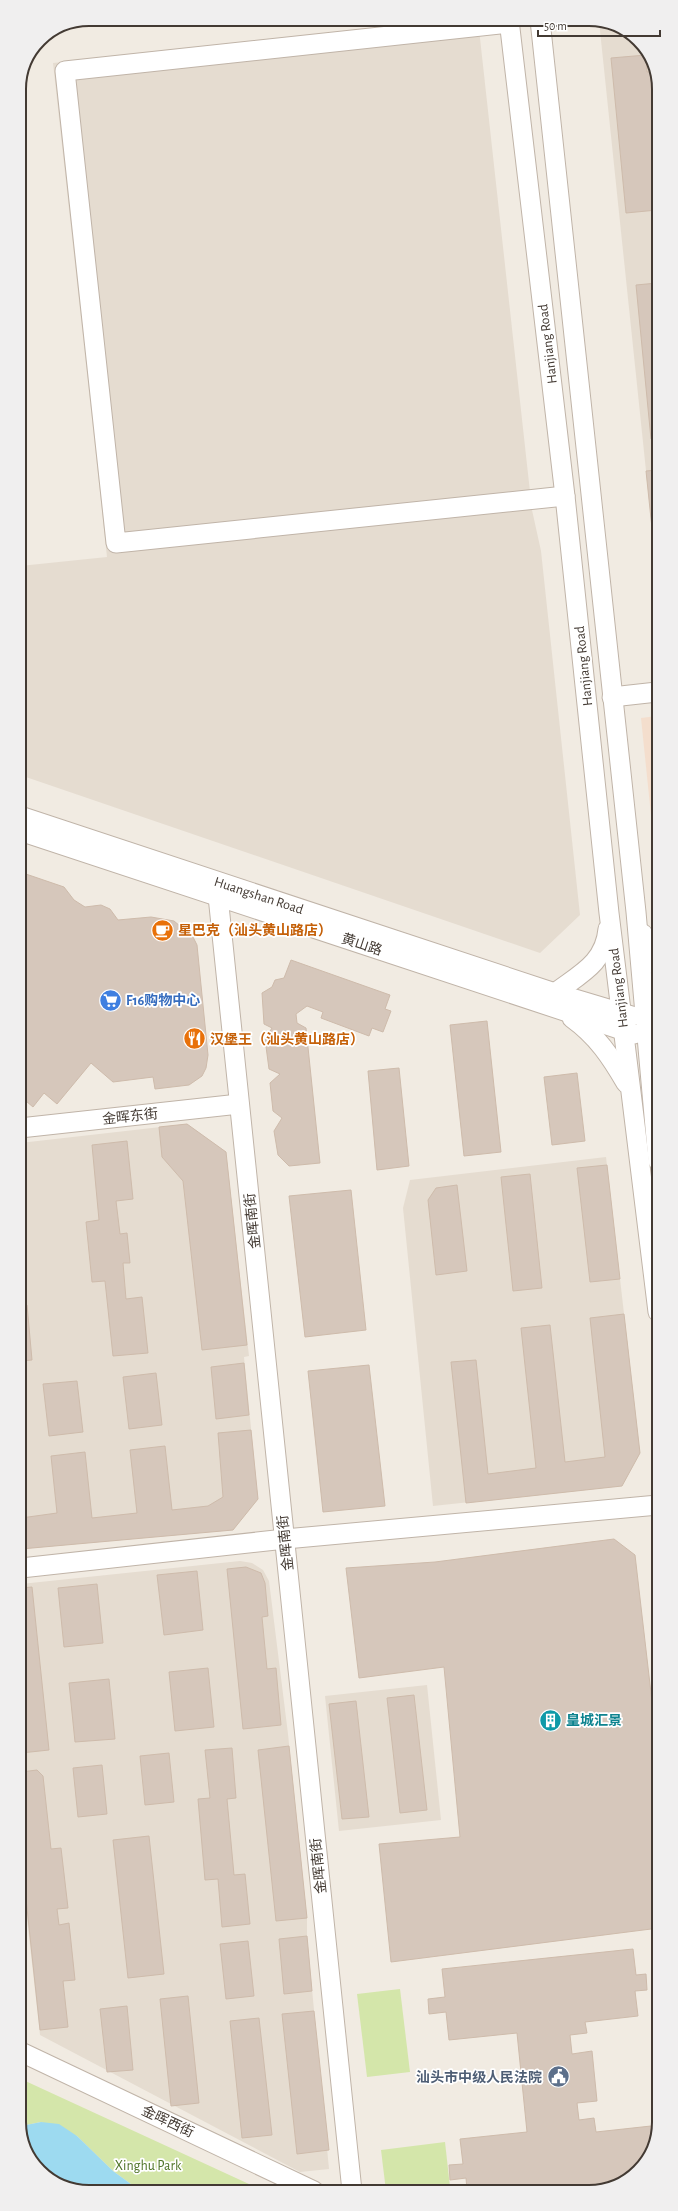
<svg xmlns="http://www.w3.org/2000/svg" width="678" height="2211" viewBox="0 0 678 2211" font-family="'Alegreya Sans','Noto Sans SC',sans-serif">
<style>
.residential{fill:#e5dcd0}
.commercial{fill:#f4decd}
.green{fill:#d4e6aa}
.water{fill:#9ddaf0}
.building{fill:#d6c7bb;stroke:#cebbab}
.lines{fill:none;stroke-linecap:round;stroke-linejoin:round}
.minor-casing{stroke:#c0b4a8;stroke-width:21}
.minor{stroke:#fff;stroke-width:19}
.labels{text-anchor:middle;stroke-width:3.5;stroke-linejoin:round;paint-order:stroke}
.street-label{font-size:14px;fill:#433a33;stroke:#fff}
.food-label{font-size:14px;font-weight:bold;fill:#c56008;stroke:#fff;text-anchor:start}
.shop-label{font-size:14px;font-weight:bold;fill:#366cbe;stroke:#fff;text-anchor:start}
.culture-label{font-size:14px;font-weight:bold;fill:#0d838f;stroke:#fff;text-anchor:start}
.service-label{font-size:14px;font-weight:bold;fill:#4e5e75;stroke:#fff;text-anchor:end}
.park-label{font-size:14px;fill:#4f7427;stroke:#fff}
.rim{fill:none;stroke:#433a33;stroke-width:2}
</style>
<rect width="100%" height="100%" fill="#f1ebe2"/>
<g class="residential">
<polygon points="478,20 532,510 541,551 580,915 540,953 20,775 20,566 107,557 53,63 447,21"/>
<polygon points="599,21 635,36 657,71 657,576"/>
<polygon points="187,1124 226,1152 249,1356 244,1357 258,1499 233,1530 21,1549 20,1143"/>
<polygon points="606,1157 640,1453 622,1486 433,1506 403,1208 410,1180"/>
<polygon points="240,1561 252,1563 263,1570 269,1581 288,1734 307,1918 307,1936 329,2169 300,2172 40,2035 21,1865 21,1584"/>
<polygon points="427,1685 441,1820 339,1831 325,1696"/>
</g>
<polygon class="commercial" points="657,716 658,854 655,854 641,718"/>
<g class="green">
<polygon points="400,1989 410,2072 367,2077 357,1994"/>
<polygon points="21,2079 264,2191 146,2192 135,2187 113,2171 77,2136 41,2122 21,2126"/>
<polygon points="445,2142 450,2187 420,2190 386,2191 381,2150"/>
</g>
<polygon class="water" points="41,2122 59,2124 77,2136 113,2171 135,2187 146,2192 84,2192 43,2175 21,2140 21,2126"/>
<g class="building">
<polygon points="646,55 647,72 657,71 657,114 655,115 657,210 626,213 611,58"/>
<polygon points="657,283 657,439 651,439 636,285"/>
<polygon points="657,470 657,576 646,471"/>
<polygon points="20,872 64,887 74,900 85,907 101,905 110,909 118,920 151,917 174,921 193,937 197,945 208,1055 206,1068 202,1076 189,1085 155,1089 153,1077 113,1082 91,1063 57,1104 44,1093 33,1107 20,1096"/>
<polygon points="291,960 390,995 385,1009 391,1011 383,1032 372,1028 369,1036 321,1018 323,1012 307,1006 296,1014 297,1023 306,1028 320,1163 289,1166 278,1155 274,1131 282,1118 273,1111 270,1083 280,1074 269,1069 265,1039 272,1028 264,1024 262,993 272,987 275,980 284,978"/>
<polygon points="487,1021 501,1152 464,1156 450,1025"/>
<polygon points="399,1068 409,1166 377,1170 368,1071"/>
<polygon points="577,1073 585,1141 552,1145 544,1077"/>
<polygon points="187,1124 226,1152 247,1345 202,1350 183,1181 162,1157 159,1127"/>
<polygon points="127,1141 133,1199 116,1201 120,1234 127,1233 130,1263 123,1263 126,1299 142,1297 148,1353 113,1356 105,1281 92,1282 86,1222 99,1220 92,1145"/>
<polygon points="607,1165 620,1279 590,1282 577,1168"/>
<polygon points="530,1174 542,1288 513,1291 501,1177"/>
<polygon points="457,1185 467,1271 436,1275 428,1200 436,1188"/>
<polygon points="351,1190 366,1330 305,1337 289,1196"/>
<polygon points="20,1226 26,1287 20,1287"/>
<polygon points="27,1305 32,1360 20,1361 20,1306"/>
<polygon points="624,1314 640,1453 622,1486 466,1503 451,1362 476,1360 488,1474 536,1468 521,1328 550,1325 565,1462 605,1457 590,1318"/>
<polygon points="244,1363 249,1415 216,1419 211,1367"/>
<polygon points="369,1365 385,1506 323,1512 308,1371"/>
<polygon points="156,1373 162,1425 129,1429 123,1377"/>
<polygon points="77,1381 83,1432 49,1436 43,1384"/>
<polygon points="251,1430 258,1499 233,1530 21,1549 21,1518 57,1513 51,1456 85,1452 92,1518 137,1513 130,1450 165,1446 172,1510 208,1506 223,1497 218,1433"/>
<polygon points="614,1539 635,1555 659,1762 659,1928 391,1962 379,1844 460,1837 444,1667 359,1678 346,1568 435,1562"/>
<polygon points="246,1567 261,1573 265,1583 268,1616 262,1617 267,1669 276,1668 281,1725 243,1729 227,1569"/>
<polygon points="197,1571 203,1630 164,1635 157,1575"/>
<polygon points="97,1584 103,1643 64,1647 58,1588"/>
<polygon points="32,1587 49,1750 21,1753 21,1588"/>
<polygon points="208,1668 214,1727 175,1731 169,1672"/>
<polygon points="109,1679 115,1739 75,1742 69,1683"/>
<polygon points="414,1695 427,1810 400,1813 387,1698"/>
<polygon points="356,1701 369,1817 342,1819 329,1704"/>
<polygon points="289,1746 307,1918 276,1921 258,1750"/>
<polygon points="232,1748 236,1798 227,1799 234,1875 245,1874 250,1924 222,1927 218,1879 205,1880 198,1799 210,1798 205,1750"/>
<polygon points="169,1753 174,1802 145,1805 140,1756"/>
<polygon points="102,1765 107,1814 78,1817 73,1768"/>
<polygon points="37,1770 43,1776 51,1849 61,1848 68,1908 57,1909 59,1925 69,1923 75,1980 63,1981 68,2027 40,2030 21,1852 21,1772"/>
<polygon points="149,1836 164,1974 128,1978 113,1840"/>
<polygon points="307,1936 312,1991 284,1994 279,1939"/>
<polygon points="248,1941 254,1996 226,1999 220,1944"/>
<polygon points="633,1949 636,1975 646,1974 647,1990 635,1991 638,2016 585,2022 587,2033 570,2035 572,2054 592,2051 597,2101 577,2103 579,2120 594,2118 596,2132 651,2126 652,2142 644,2165 607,2190 467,2190 466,2178 450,2180 449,2165 463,2164 460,2139 527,2132 517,2033 449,2040 446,2012 429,2014 428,1999 445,1997 442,1969"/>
<polygon points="188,1996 199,2103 171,2106 160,1999"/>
<polygon points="127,2006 133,2070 107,2072 100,2009"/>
<polygon points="314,2011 329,2150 297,2154 282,2014"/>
<polygon points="259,2018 272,2135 242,2138 230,2021"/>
</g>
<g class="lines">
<defs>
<g id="minor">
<polyline points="509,20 565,496 609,913 658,1312"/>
<polyline points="540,20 636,912 658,1161"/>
<polyline points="510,23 65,71 116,543 565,496"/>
<polyline points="612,697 657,692"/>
<polyline points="20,816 555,993 632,1016"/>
<polyline points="20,831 634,1034"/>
<polyline points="218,896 352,2191"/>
<polyline points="643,934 658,967"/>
<path d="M555 993C580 974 605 963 608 929"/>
<path d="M572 1018C597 1036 611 1057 626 1083"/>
<polyline points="20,1128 239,1104"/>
<polyline points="21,1568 285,1539 658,1505"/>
<polyline points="21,2052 314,2191"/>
</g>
</defs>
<use href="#minor" class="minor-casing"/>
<use href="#minor" class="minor"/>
</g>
<defs>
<symbol id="cafe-disc" viewBox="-11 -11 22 22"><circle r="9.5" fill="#e8710a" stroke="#fff"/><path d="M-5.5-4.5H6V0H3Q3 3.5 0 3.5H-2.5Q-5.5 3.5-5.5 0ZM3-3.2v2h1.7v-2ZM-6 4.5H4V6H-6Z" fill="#fff"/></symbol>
<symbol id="supermarket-disc" viewBox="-11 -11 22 22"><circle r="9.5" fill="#3f7fe0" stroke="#fff"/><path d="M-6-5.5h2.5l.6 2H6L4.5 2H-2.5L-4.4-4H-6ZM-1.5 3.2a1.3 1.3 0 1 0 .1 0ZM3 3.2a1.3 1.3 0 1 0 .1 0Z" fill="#fff"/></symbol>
<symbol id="restaurant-disc" viewBox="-11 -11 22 22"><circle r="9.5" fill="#e8710a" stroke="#fff"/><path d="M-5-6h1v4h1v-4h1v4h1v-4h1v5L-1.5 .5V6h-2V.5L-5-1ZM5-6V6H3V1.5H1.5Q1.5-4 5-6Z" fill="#fff"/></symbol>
<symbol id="building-disc" viewBox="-11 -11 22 22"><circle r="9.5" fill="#0f9aa8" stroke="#fff"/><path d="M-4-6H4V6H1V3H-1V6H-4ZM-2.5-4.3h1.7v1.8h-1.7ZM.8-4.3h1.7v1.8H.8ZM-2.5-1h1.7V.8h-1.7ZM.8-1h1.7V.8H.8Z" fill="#fff"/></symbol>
<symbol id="civic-disc" viewBox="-11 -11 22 22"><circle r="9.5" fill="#5c6f8a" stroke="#fff"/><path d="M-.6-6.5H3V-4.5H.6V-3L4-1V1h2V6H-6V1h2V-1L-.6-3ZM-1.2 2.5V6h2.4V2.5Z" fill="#fff"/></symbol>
</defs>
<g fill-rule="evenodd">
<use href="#cafe-disc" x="150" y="918" width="25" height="25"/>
<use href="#supermarket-disc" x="98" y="988" width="25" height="25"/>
<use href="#restaurant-disc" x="182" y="1026" width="25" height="25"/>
<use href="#building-disc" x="538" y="1708" width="25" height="25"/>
<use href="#civic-disc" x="546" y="2064" width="25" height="25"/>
</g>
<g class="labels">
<g class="street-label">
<text transform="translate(547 344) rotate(-97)" y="5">Hanjiang Road</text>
<text transform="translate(583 666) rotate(-96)" y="5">Hanjiang Road</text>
<text transform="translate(259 895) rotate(18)" y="5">Huangshan Road</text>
<text transform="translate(362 944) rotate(18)" y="5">黄山路</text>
<text transform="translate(618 988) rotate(-97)" y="5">Hanjiang Road</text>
<text transform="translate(130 1116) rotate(-6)" y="5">金晖东街</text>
<text transform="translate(252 1221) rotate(-96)" y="5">金晖南街</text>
<text transform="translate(285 1543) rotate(-96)" y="5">金晖南街</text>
<text transform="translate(318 1866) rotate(-96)" y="5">金晖南街</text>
<text transform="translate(168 2121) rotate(25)" y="5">金晖西街</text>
</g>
<g class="food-label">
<text x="178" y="935">星巴克（汕头黄山路店）</text>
<text x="210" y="1044">汉堡王（汕头黄山路店）</text>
</g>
<g class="shop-label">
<text x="126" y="1005">F16购物中心</text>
</g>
<g class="culture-label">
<text x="566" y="1725">皇城汇景</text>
</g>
<g class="service-label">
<text x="542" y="2082">汕头市中级人民法院</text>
</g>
<g class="park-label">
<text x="148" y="2170">Xinghu Park</text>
</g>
</g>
<path d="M0 0H678V2211H0ZM89 26H589A63 63 0 0 1 652 89V2122A63 63 0 0 1 589 2185H89A63 63 0 0 1 26 2122V89A63 63 0 0 1 89 26Z" fill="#f0efef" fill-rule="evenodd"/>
<path class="rim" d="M89 26H589A63 63 0 0 1 652 89V2122A63 63 0 0 1 589 2185H89A63 63 0 0 1 26 2122V89A63 63 0 0 1 89 26Z"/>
<path d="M538 30v6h122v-6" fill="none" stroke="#433a33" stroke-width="2"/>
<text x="544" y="30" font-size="12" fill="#433a33" stroke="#ffffff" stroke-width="3" paint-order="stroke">50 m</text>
</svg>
